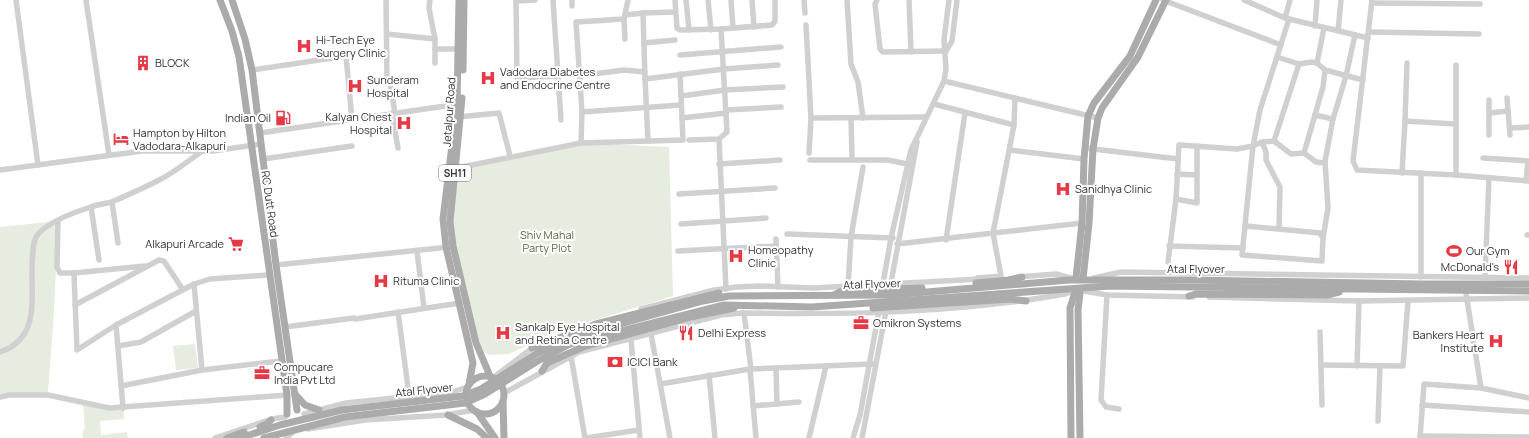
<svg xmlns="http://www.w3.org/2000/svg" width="1529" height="438" viewBox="0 0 1529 438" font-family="Manrope,sans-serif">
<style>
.green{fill:#e6ecdf}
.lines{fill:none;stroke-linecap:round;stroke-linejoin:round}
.minor{stroke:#d0d0d0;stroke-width:5.5}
.major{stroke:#ababab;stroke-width:7}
.labels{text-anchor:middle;stroke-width:4;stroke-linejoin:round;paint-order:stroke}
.shield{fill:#fff;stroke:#707070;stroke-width:1}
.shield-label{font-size:10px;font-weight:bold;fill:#333}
.poi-label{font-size:11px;fill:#333;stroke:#fff;text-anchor:start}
.street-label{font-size:11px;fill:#333;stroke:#fff}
.park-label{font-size:11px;fill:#56703f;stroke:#fff}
</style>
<rect width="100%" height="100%" fill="#fff"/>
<g class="green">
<polygon points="581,143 669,147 673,296 553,333 509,354 489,355 472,343 451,242 447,211 453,167"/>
<polygon points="58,221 54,311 48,393 0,394 0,227"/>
<polygon points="195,344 198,368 176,370 173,346"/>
<polygon points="83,405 109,410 124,410 124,419 100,421 101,435 127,432 128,438 83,438 83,430 85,429"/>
</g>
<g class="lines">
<g class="minor">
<polyline points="16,0 38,165"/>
<polyline points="86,0 109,155"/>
<polyline points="386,0 387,79 390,83 395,113"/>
<polyline points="430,0 429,8 435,39"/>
<polyline points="516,0 517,78 558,76"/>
<polyline points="553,0 561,120"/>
<polyline points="572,0 572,6"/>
<polyline points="675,0 677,28 680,30 721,29 772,25 775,21 775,0"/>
<polyline points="686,0 689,30"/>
<polyline points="708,0 711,30"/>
<polyline points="731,0 733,28"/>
<polyline points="752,0 754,27"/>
<polyline points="804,0 805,13"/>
<polyline points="847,0 851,64 858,82 863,118"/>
<polyline points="877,0 875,4 880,49 883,52 946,51"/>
<polyline points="909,0 911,52"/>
<polyline points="1163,0 1281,45"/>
<polyline points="1244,0 1285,18 1368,38"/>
<polyline points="1372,0 1353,161 1357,170 1456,175 1529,181"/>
<polyline points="516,1 535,0"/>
<polyline points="1372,3 1480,4"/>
<polyline points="643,13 675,12"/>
<polyline points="625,15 643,13 645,79 724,69 778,65"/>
<polyline points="1285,18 1290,0"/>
<polyline points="806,25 811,118 809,153"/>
<polyline points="1315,26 1317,0"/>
<polyline points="1338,31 1341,0"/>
<polyline points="1369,32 1479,34"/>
<polyline points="387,34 435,39 435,63"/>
<polyline points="625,39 624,19 628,0"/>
<polyline points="644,43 675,40"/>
<polyline points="435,49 458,49"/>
<polyline points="946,51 952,41 957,0"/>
<polyline points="680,55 781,47"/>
<polyline points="1277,57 1299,64"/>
<polyline points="1456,65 1456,175"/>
<polyline points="252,70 346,56 352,120"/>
<polyline points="1325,70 1363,80"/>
<polyline points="680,74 681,96"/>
<polyline points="579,76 624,70 645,72"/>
<polyline points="645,79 648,141"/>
<polyline points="944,81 1098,118"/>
<polyline points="1507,98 1510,135"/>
<polyline points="1489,100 1489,135"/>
<polyline points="934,104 1014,125"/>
<polyline points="726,110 781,107"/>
<polyline points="582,112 681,105"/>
<polyline points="392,113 398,148"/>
<polyline points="1489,113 1508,111"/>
<polyline points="1315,115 1333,119 1325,161 1328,208 1323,238"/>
<polyline points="458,117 499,113 510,156"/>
<polyline points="682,118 726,113"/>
<polyline points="811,118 926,117"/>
<polyline points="851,118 852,156"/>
<polyline points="1333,119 1346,76 1355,35"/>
<polyline points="1405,121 1407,63"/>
<polyline points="1510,128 1529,127"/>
<polyline points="260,133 459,104"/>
<polyline points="719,139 726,289"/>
<polyline points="689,140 719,139 727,132 721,29"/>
<polyline points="1262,142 1266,152 1266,160 1280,187 1279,228"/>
<polyline points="581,143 582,112 576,22 624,19"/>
<polyline points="1085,148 1178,159"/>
<polyline points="1010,150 1084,159"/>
<polyline points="1304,153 1291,154 1274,141 1299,64 1312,62 1317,63"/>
<polyline points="1304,153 1323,87 1325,70 1317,63 1324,28"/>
<polyline points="1304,153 1316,162 1325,163"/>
<polyline points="1483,158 1529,161"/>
<polyline points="263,159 352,146"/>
<polyline points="810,160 887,160 908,164"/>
<polyline points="719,164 780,160"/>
<polyline points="452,169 581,143 683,140 681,96 725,90 783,87"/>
<polyline points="0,170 142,151 213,151 261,144"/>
<polyline points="1402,173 1405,121 1455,124"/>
<polyline points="1177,174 1196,175"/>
<polyline points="1526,181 1528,161"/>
<polyline points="679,194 775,188"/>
<polyline points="1176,199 1197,203 1197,146"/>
<polyline points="112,202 118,243"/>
<polyline points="91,207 99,260"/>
<polyline points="58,221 57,267 60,273 74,273 145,266"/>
<polyline points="681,224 766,218"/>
<polyline points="1246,226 1320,233 1323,238 1322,261 1242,255 1253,146 1262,142 1274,141"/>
<polyline points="787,234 893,238"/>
<polyline points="1527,235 1529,235"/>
<polyline points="776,239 778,287"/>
<polyline points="946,240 965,113"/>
<polyline points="897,244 1082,223"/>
<polyline points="1169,246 1243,248"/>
<polyline points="417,251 424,308"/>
<polyline points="678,251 776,246"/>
<polyline points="1168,262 1176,199 1179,145 1237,149 1253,146 1260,110 1289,19"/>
<polyline points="276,265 449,247"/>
<polyline points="74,273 77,350 116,325 194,284 210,279 268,275"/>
<polyline points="1018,277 1056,274 1071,278"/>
<polyline points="1421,277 1421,173"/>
<polyline points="1485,277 1489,178"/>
<polyline points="977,278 1001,276 993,233 1014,125 1015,99"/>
<polyline points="1094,278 1121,272 1529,278"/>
<polyline points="194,284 202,370"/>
<polyline points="848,287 851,237 863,167"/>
<polyline points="890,288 917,142"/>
<polyline points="882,289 891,238 911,150 944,81 946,69 944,40 949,0"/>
<polyline points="1084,291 1107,295 1193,297"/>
<polyline points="1107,295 1101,400 1106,407 1119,409"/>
<polyline points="1209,297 1359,301 1529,298"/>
<polyline points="75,305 159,260 164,261 183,290"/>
<polyline points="641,309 714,290 737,287 759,286 813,288 981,279"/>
<polyline points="398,312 409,395"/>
<polyline points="744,313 751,369"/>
<polyline points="355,319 460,303"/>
<polyline points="116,325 123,408"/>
<polyline points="285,327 354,318"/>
<polyline points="1320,332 1322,405"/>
<polyline points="651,334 670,438"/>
<polyline points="631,340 640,438"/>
<polyline points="118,346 141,342 196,311"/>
<path d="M0 352C45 337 28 289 33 252 33 246 34 238 39 233 52 220 75 212 91 207 98 204 107 204 114 201 130 194 146 187 161 179 175 172 188 161 201 152"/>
<polyline points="571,356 585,438"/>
<polyline points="1321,365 1403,366 1408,301"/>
<polyline points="1357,366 1359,301"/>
<polyline points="776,368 777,404"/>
<polyline points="750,369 756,438"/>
<polyline points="709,375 715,438"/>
<polyline points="494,377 535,346"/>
<polyline points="660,384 750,369 872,364"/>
<polyline points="121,386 202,370 281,361"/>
<polyline points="1481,388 1529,398"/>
<path d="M504 393 579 352 721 315 742 313C850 315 958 313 1065 294L1073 291"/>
<polyline points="0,397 9,395 48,395 109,408 287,395"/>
<polyline points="1422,405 1529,412"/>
<polyline points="753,406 799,402"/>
<polyline points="304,414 346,403 452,392 468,387"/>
<polyline points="1378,421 1380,366"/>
<polyline points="308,429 365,420 446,415 474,410"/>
<polyline points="1420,436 1529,437"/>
<polyline points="215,438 272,419 285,417"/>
<polyline points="286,438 292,433"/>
<polyline points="586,438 639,430"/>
<polyline points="809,438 826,366"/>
<polyline points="853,438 860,415 879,311"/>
<polyline points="862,438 886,311"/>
<polyline points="1420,438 1424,384 1481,388 1465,287"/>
</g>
<g class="major">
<polyline points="220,0 232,31 239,57 287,395 287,414"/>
<polyline points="232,0 245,39 252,70 276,265 297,410"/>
<polyline points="459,0 457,104 443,219 446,247 473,363 469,384"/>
<polyline points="463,70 464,0"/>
<polyline points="462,98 450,222 453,246 476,343 490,376"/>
<polyline points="1076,278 1082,223 1084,159 1088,116 1094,103 1130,56 1156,0"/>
<polyline points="1083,279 1089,223 1093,149 1098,118 1102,108 1138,57 1166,0"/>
<polyline points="976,283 1009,280 1022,277"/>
<polyline points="1080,293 1078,310 1080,438"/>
<polyline points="834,295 842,291 922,288"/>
<polyline points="1189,296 1196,294 1327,295 1339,292"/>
<polyline points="873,308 1010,299 1026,301"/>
<polyline points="532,348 596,324 719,293"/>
<polyline points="542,371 547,363 583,347 691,317 734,308"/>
<circle cx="485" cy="395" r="19"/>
<polyline points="295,394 305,405 319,410"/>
<polyline points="503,401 504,438"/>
<polyline points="477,412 495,438"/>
<polyline points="448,415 477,429 487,438"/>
<polyline points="260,427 267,424 271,420"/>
<polyline points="227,438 244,432"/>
<polyline points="240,438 280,425 342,410 463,396 481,389 536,354 570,338 703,301 729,296 891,295 1069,280 1191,280 1422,284 1529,284"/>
<polyline points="264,438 345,417 465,403 485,394 536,362 570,344 724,305 812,307 1110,286 1529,291"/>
<polyline points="1071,438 1070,308 1075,292"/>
</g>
</g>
<defs>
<symbol id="hospital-bare" viewBox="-9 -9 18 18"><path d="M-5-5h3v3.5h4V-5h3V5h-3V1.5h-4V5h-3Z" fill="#e63946" stroke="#fff" stroke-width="2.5" paint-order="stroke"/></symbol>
<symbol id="building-bare" viewBox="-9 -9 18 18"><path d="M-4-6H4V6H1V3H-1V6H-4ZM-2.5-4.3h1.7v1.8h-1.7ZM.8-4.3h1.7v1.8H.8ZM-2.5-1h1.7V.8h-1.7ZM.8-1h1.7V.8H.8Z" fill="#e63946" stroke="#fff" stroke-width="2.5" paint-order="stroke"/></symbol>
<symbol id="fuel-bare" viewBox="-9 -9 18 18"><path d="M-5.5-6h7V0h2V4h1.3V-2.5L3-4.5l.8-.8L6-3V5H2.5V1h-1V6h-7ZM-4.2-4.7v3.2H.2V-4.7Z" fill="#e63946" stroke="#fff" stroke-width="2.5" paint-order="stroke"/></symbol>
<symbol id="hotel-bare" viewBox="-9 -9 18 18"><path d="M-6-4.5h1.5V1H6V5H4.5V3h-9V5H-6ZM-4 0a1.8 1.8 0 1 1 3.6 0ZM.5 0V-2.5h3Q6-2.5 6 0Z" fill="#e63946" stroke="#fff" stroke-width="2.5" paint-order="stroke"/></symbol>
<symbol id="supermarket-bare" viewBox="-9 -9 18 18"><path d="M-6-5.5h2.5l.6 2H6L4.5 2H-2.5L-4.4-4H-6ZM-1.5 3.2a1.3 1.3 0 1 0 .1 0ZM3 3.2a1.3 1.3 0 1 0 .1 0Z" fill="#e63946" stroke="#fff" stroke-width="2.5" paint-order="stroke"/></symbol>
<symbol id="stadium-bare" viewBox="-9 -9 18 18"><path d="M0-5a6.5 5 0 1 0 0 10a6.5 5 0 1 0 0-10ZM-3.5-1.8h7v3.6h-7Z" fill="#e63946" stroke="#fff" stroke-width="2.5" paint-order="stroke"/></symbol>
<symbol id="restaurant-bare" viewBox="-9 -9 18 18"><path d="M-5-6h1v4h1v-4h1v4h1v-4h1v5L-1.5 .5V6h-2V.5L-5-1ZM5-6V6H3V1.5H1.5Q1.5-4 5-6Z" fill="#e63946" stroke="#fff" stroke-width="2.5" paint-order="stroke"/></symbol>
<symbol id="office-bare" viewBox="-9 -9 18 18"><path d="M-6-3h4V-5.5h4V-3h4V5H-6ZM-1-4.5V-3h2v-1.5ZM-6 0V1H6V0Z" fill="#e63946" stroke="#fff" stroke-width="2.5" paint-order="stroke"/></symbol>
<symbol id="bank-bare" viewBox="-9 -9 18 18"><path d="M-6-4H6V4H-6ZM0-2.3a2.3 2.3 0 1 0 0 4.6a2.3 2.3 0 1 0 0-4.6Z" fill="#e63946" stroke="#fff" stroke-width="2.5" paint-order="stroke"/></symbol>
</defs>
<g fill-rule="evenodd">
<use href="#hospital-bare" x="293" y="35" width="22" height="22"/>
<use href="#building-bare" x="132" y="52" width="22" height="22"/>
<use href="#hospital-bare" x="477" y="67" width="22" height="22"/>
<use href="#hospital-bare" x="344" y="75" width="22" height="22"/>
<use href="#fuel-bare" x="272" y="107" width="22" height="22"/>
<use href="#hospital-bare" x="393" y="112" width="22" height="22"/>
<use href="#hotel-bare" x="110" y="128" width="22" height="22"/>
<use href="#hospital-bare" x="1052" y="178" width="22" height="22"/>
<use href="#supermarket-bare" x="225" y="233" width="22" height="22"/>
<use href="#stadium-bare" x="1443" y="240" width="22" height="22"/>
<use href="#hospital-bare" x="725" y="245" width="22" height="22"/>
<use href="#restaurant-bare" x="1500" y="256" width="22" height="22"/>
<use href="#hospital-bare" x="370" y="270" width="22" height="22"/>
<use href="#office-bare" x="850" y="312" width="22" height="22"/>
<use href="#hospital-bare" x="492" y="322" width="22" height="22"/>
<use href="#restaurant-bare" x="675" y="322" width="22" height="22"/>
<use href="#hospital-bare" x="1485" y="330" width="22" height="22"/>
<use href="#bank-bare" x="604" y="351" width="22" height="22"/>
<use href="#office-bare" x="251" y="362" width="22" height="22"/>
</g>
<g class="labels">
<rect class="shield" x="439" y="165" width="32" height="16" rx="3"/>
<g class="shield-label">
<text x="455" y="177">SH11</text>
</g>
<g class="poi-label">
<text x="316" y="44">Hi-Tech Eye<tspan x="316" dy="13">Surgery Clinic</tspan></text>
<text x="155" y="67">BLOCK</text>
<text x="500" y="76">Vadodara Diabetes<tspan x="500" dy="13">and Endocrine Centre</tspan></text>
<text x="367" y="84">Sunderam<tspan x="367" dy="13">Hospital</tspan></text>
<text x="392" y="121" text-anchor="end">Kalyan Chest<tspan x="392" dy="13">Hospital</tspan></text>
<text x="271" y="122" text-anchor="end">Indian Oil</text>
<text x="133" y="137">Hampton by Hilton<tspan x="133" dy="13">Vadodara-Alkapuri</tspan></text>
<text x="1075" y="193">Sanidhya Clinic</text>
<text x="224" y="248" text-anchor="end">Alkapuri Arcade</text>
<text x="748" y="254">Homeopathy<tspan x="748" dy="13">Clinic</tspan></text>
<text x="1466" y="255">Our Gym</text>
<text x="1499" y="271" text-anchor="end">McDonald's</text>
<text x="393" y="285">Rituma Clinic</text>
<text x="873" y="327">Omikron Systems</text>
<text x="515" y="331">Sankalp Eye Hospital<tspan x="515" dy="13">and Retina Centre</tspan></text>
<text x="698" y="337">Delhi Express</text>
<text x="1484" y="339" text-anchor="end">Bankers Heart<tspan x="1484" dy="13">Institute</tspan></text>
<text x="627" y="366">ICICI Bank</text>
<text x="274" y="371">Compucare<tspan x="274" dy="13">India Pvt Ltd</tspan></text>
</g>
<g class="street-label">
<text transform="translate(449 112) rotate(-86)" y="4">Jetalpur Road</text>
<text transform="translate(270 204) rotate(82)" y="4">RC Dutt Road</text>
<text x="1196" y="273">Atal Flyover</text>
<text transform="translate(872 284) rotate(-2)" y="4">Atal Flyover</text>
<text transform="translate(424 390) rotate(-6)" y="4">Atal Flyover</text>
</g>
<g class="park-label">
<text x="547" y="239">Shiv Mahal<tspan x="547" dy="13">Party Plot</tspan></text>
</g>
</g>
</svg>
